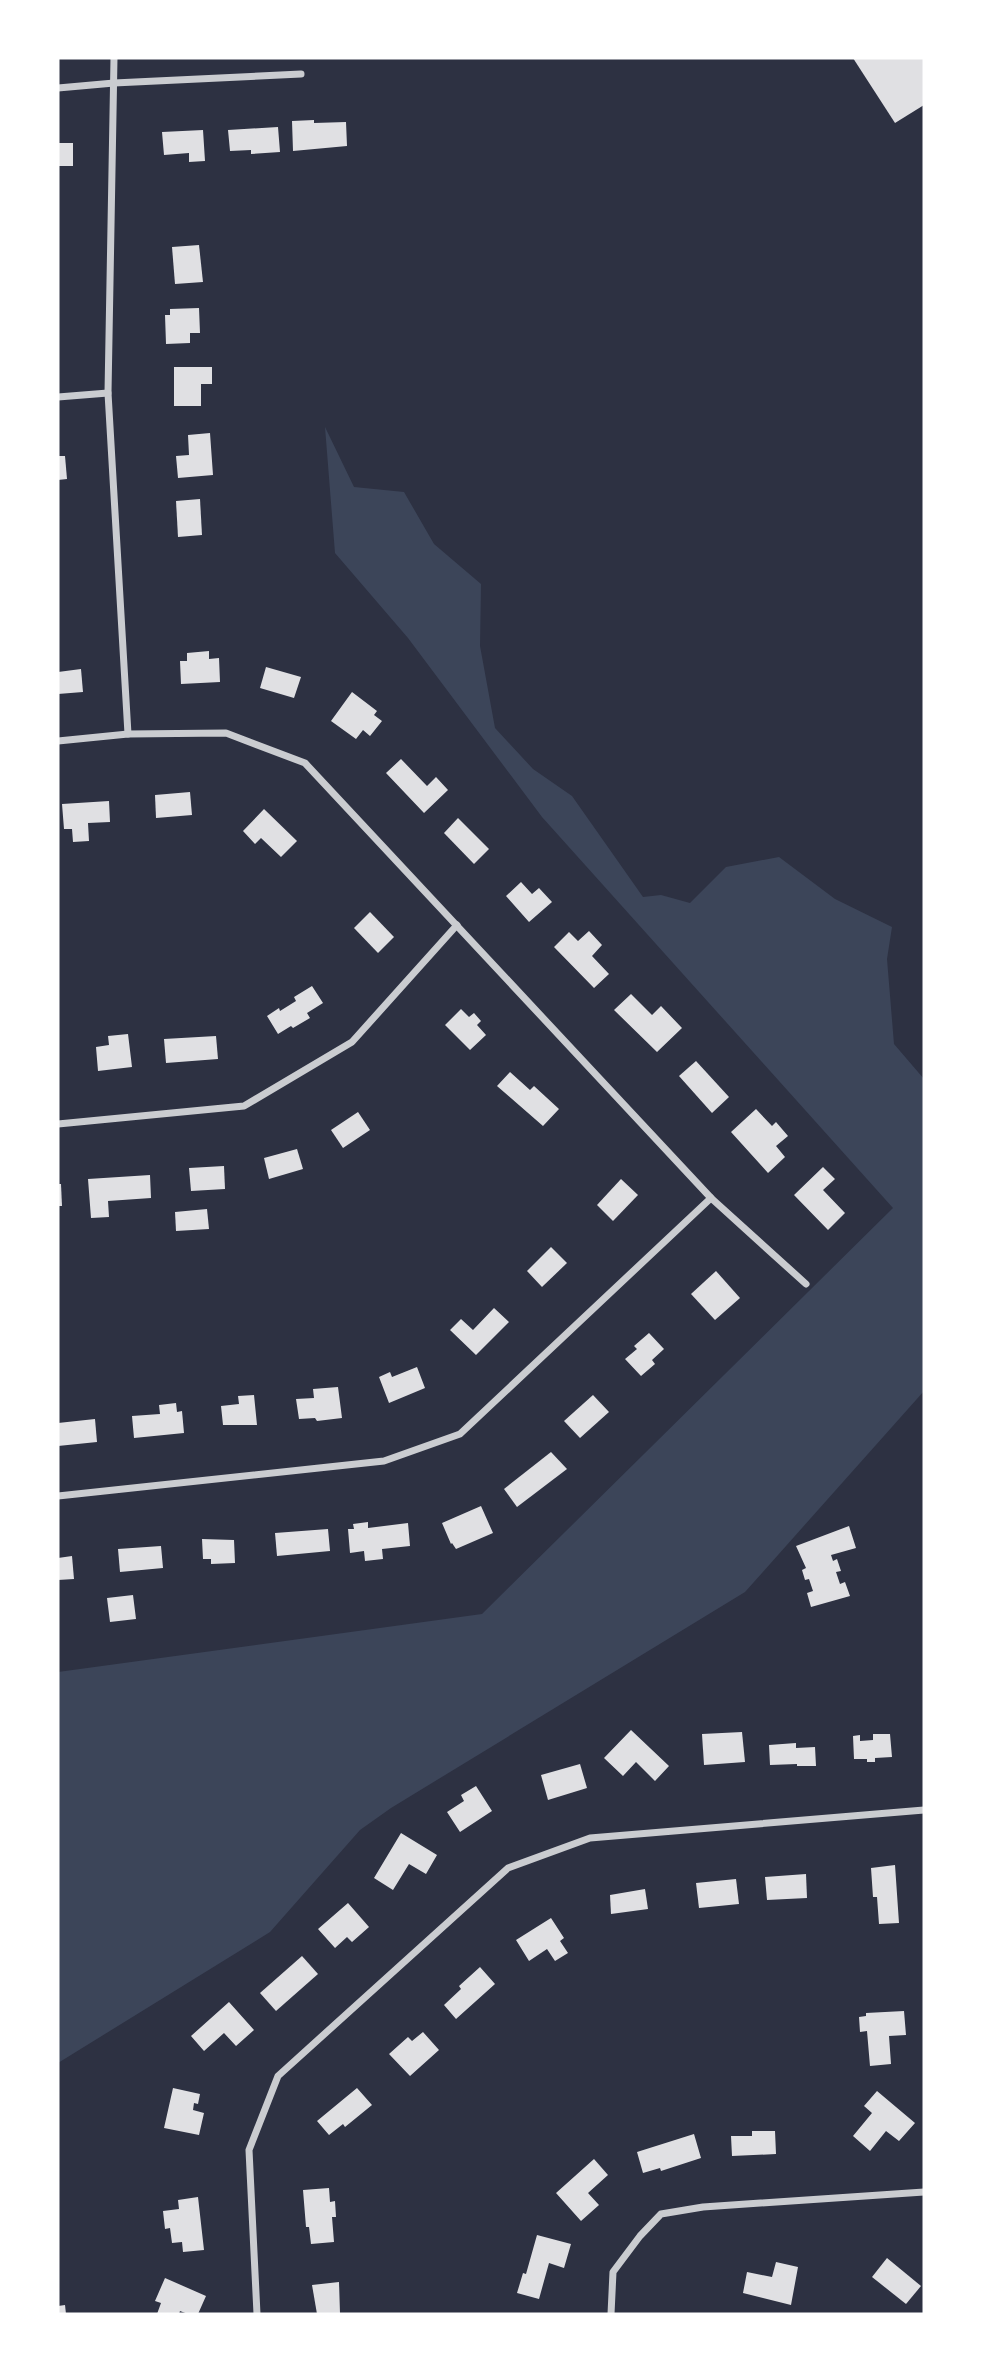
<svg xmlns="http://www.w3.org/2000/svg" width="982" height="2372" viewBox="0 0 982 2372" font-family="Arial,sans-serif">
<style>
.green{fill:#3c4559}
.building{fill:#e0e0e3}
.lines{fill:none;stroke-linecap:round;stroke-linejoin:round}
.minor{stroke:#caccd0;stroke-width:7}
</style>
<rect width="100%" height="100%" fill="#2d3142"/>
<polygon class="green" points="325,427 354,487 404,492 434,544 481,584 480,646 495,728 533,769 572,796 643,897 661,895 690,903 726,867 779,857 835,899 892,927 887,959 894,1044 924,1079 924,1391 745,1592 391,1808 360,1830 270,1932 58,2063 58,1672 482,1614 893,1208 542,817 408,638 335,553"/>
<g class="building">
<polygon points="853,58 924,58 924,105 895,123"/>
<polygon points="314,120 314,123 346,122 347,146 293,151 292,121"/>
<polygon points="278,127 280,152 251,154 251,150 230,151 228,130"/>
<polygon points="203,130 205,161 189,162 189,153 164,155 162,132"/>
<rect x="58" y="143" width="15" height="23"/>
<polygon points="199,245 203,282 175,284 172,247"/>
<polygon points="199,308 200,333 190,333 190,343 166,344 165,315 170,315 170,309"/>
<polygon points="174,367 212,367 212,384 201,384 201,406 174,406"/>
<polygon points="210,433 213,475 178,478 176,456 189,455 188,435"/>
<polygon points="58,456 65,456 67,479 58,480"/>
<polygon points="200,499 202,535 178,537 176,501"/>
<polygon points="209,651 209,659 219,658 220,682 181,684 180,661 187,661 187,653"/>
<polygon points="266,667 301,677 294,698 260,688"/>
<polygon points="81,669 83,692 58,694 58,672"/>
<polygon points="352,692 377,711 374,715 382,721 370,736 363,730 356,739 331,721"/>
<polygon points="401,759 427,786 436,777 448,790 424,813 386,773"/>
<polygon points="190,792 192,815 156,818 155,795"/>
<polygon points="109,801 110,822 88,823 89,841 73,842 72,829 64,829 62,804"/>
<polygon points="264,809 297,841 281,857 261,838 255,844 243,831"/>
<polygon points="458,818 489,849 474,864 444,833"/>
<polygon points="521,882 532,894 539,888 552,902 529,922 506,896"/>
<polygon points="370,912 394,937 378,953 354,928"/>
<polygon points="589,931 602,945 592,956 609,974 594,988 554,947 569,932 578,941"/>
<polygon points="312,986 323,1003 307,1013 310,1018 293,1028 291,1026 278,1034 267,1016 279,1008 280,1011 296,1001 294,997"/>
<polygon points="631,994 652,1015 661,1006 682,1028 657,1052 614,1010"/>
<polygon points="461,1009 469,1017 474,1013 481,1021 477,1025 486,1035 470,1050 445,1025"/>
<polygon points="128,1034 132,1067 98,1071 96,1047 109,1045 108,1036"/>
<polygon points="216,1036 218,1059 166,1063 164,1039"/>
<polygon points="696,1061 729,1097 712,1113 679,1076"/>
<polygon points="510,1072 530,1090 534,1086 559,1109 543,1126 497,1086"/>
<polygon points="756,1109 772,1126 776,1122 788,1136 776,1146 785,1157 768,1173 731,1132"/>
<polygon points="358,1112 370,1130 343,1148 331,1130"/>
<polygon points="297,1149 303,1169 269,1179 264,1158"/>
<polygon points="224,1166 225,1189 191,1191 189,1168"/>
<polygon points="823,1167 835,1179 823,1190 845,1213 828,1230 794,1195"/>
<polygon points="150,1175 151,1198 108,1201 109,1217 91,1218 88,1179"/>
<polygon points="621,1179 638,1195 613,1221 597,1205"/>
<polygon points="58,1184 61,1184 62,1206 58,1206"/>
<polygon points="207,1209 209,1229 176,1231 175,1212"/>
<polygon points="551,1247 567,1263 542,1287 527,1271"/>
<polygon points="716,1271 740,1298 715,1320 691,1294"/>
<polygon points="494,1308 509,1322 476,1355 450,1330 461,1319 473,1330"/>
<polygon points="649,1333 664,1349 652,1360 655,1364 641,1376 625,1359 637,1349 634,1346"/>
<polygon points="417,1367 425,1388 389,1403 379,1377 390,1372 392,1377"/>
<polygon points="338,1387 342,1418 317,1421 315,1418 299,1419 296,1399 314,1398 313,1389"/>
<polygon points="254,1395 257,1425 223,1425 221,1406 239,1404 238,1396"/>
<polygon points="593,1395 609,1412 580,1438 564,1421"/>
<polygon points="176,1403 177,1412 182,1411 184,1433 134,1438 132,1416 160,1414 159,1405"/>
<polygon points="95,1419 97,1442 58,1446 58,1423"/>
<polygon points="551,1452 567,1469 517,1507 504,1489"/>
<polygon points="481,1506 493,1533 456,1549 452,1543 451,1544 442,1523"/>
<polygon points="368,1522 368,1528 408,1523 410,1546 382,1549 383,1559 365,1561 364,1551 350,1553 348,1529 354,1529 353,1524"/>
<polygon points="849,1526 856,1548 831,1555 833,1561 837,1559 841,1571 836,1572 840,1584 845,1582 850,1596 811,1607 807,1593 813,1591 809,1579 805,1580 802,1570 806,1568 796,1546"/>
<polygon points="328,1529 330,1551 277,1556 275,1533"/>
<polygon points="202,1539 234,1540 235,1563 211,1564 211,1559 203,1559"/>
<polygon points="161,1546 163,1568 120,1572 118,1549"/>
<polygon points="72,1556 74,1579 58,1580 58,1558"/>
<polygon points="133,1595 136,1619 110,1622 107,1598"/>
<polygon points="631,1730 669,1766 655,1781 636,1762 623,1776 604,1758"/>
<polygon points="742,1732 745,1762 704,1765 702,1734"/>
<polygon points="873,1734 890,1734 892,1757 875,1758 875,1762 867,1762 867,1759 854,1759 853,1736 860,1735 860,1741 873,1740"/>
<polygon points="796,1743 796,1748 815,1747 816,1766 797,1766 797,1764 770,1765 769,1745"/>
<polygon points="580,1764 587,1788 548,1800 541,1775"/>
<polygon points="476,1786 492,1811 460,1832 447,1812 464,1801 461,1795"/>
<polygon points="401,1833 437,1855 426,1874 409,1864 393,1890 374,1878"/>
<polygon points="895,1865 899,1923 879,1924 877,1897 873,1897 871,1868"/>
<polygon points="806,1874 807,1898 767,1900 765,1877"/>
<polygon points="736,1879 739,1904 699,1908 696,1883"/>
<polygon points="645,1889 648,1909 611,1914 610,1895"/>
<polygon points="348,1903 369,1927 352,1942 347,1937 335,1948 318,1929"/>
<polygon points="551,1918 564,1938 560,1941 568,1953 555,1961 547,1949 529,1961 516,1940"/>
<polygon points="302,1956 318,1974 276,2011 260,1993"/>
<polygon points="480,1967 495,1984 456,2019 444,2005 461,1989 459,1986"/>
<polygon points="229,2002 254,2030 236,2046 224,2033 204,2051 191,2036"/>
<polygon points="904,2011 906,2035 889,2036 891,2064 870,2066 867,2031 860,2032 859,2017 866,2016 866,2013"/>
<polygon points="423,2032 439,2050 410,2076 389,2054 408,2037 412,2041"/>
<polygon points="173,2088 200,2094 198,2104 194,2103 193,2110 204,2113 199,2135 164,2128"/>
<polygon points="357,2088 372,2105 345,2127 343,2124 329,2135 317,2121"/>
<polygon points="877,2091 915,2123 899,2141 886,2131 870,2151 853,2136 872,2113 864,2106"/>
<polygon points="752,2131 775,2131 776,2154 732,2156 731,2136 752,2136"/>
<polygon points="694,2134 701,2158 661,2171 660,2168 643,2173 637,2152"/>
<polygon points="594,2159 608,2175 588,2193 599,2205 581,2221 556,2193"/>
<polygon points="329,2188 330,2202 335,2201 336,2217 332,2217 334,2242 311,2244 309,2227 306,2227 303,2190"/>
<polygon points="198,2197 204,2250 183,2252 182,2242 172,2243 170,2228 165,2229 163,2211 179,2209 178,2200"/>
<polygon points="537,2235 571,2244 564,2268 549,2263 539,2299 517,2293 523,2273 526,2274"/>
<polygon points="887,2258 921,2286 906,2304 872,2277"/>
<polygon points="776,2262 798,2267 791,2305 743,2293 747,2272 772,2277"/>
<polygon points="165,2278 206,2296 198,2314 188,2314 180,2311 179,2314 157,2314 161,2303 155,2301"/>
<polygon points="339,2282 340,2314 317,2314 312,2285"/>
<polygon points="65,2305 66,2314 58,2314 58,2306"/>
</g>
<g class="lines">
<g class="minor">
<polyline points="114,58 108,393 128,734"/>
<polyline points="58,88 114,83 301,74"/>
<polyline points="58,397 108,393"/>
<polyline points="58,741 128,734 226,733 305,763 711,1198 806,1284"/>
<polyline points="58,1124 244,1106 352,1042 457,925"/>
<polyline points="58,1496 384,1461 460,1434 711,1198"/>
<polyline points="257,2314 249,2150 278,2076 508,1868 590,1838 924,1810"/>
<polyline points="611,2314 613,2272 640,2236 661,2214 703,2207 924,2192"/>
</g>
</g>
<rect width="982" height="2372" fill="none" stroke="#ffffff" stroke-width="119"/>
</svg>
